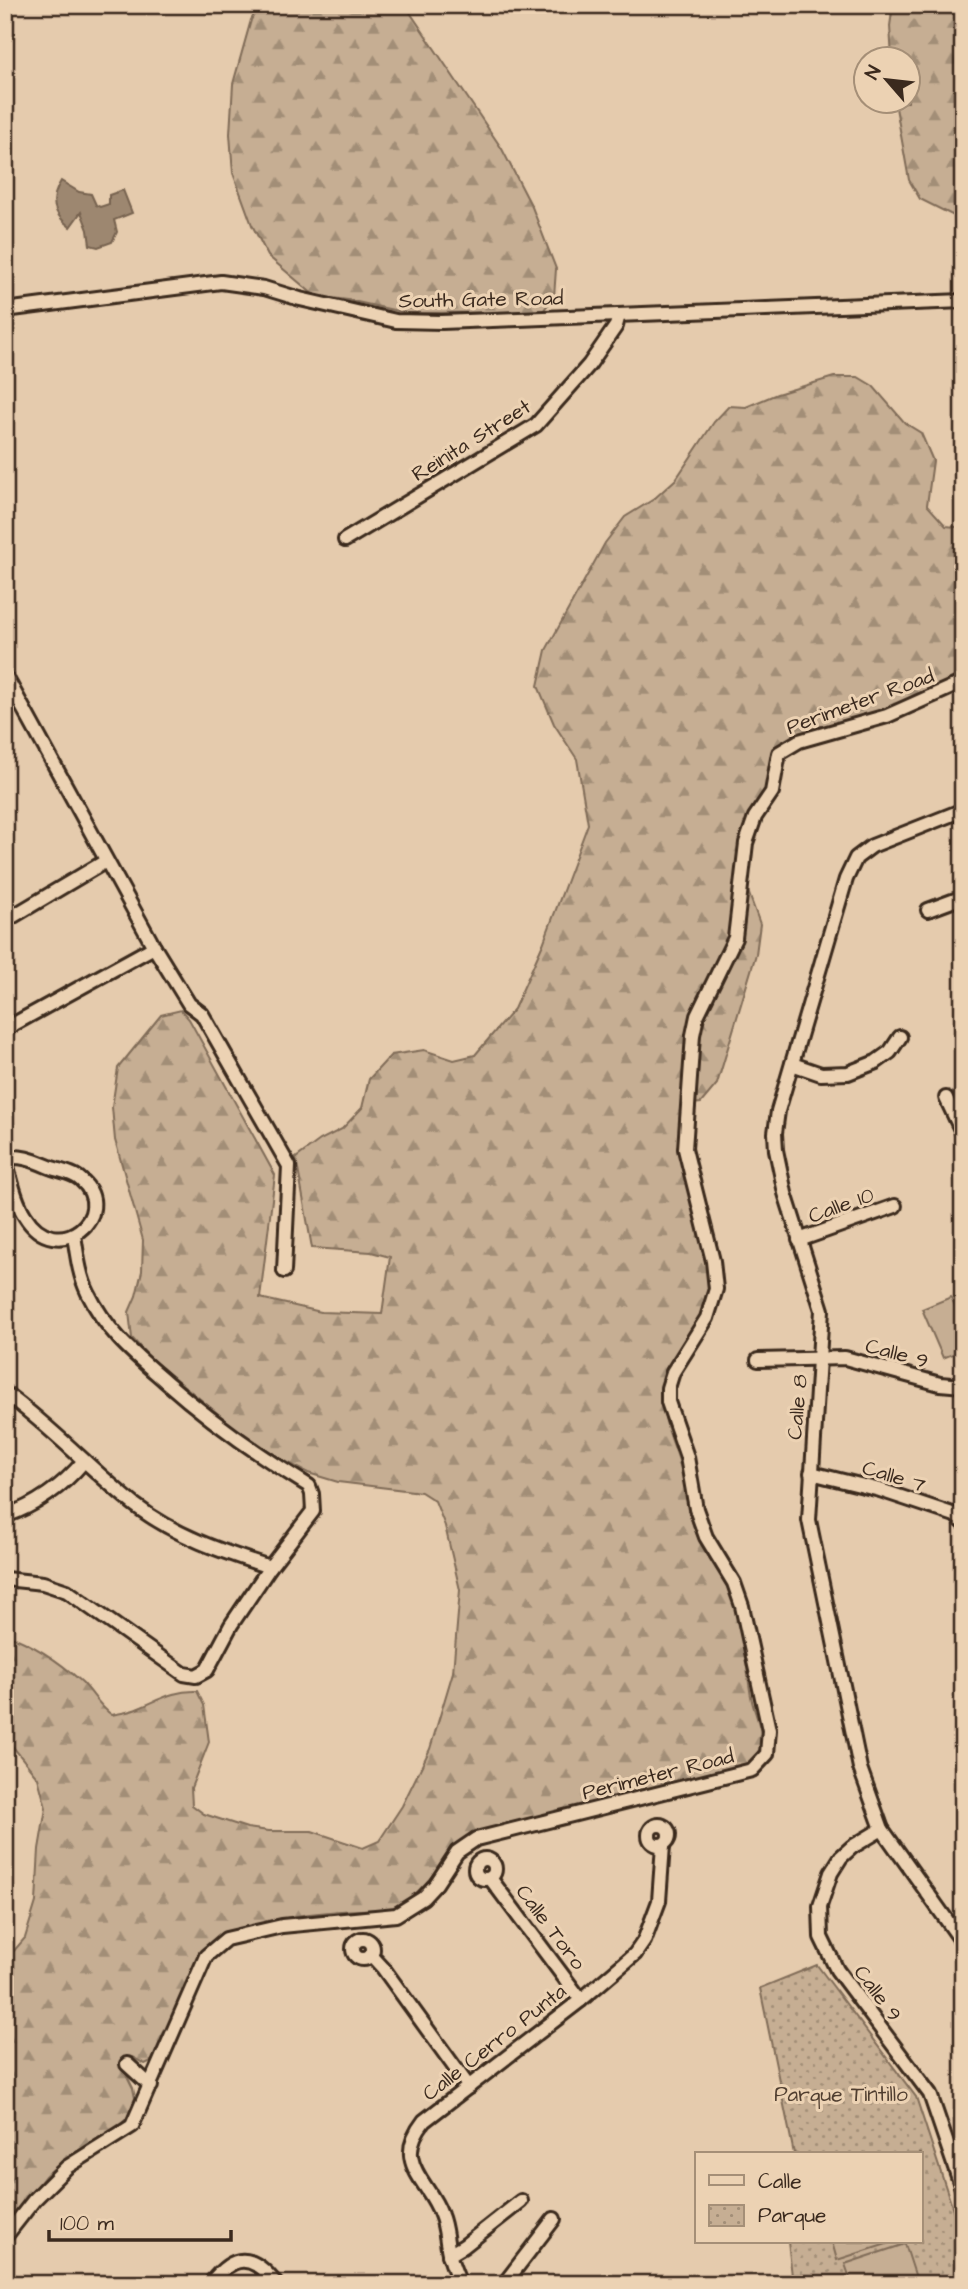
<svg xmlns="http://www.w3.org/2000/svg" width="968" height="2289" viewBox="0 0 968 2289" font-family="'Architects Daughter',sans-serif">
<style>
.forest{fill:url(#forest-firs);stroke:#806c58;stroke-width:2}
.park{fill:url(#park-dots);stroke:#806c58;stroke-width:2}
.pitch{fill:#c6ae93;stroke:#806c58;stroke-width:2}
.water{fill:#9d8770;stroke:#76624f;stroke-width:2}
.lines{fill:none;stroke-linecap:round;stroke-linejoin:round}
.street-casing{stroke:#3b2a1e;stroke-width:18}
.street{stroke:#ecd2b3;stroke-width:12}
.labels{text-anchor:middle;stroke-width:6;stroke-linejoin:round;paint-order:stroke}
.street-label{font-size:21px;fill:#3b2a1e;stroke:#ecd2b3}
.park-label{font-size:21px;fill:#503e30;stroke:#ecd2b3}
</style>
<defs>
<pattern id="forest-firs" width="22" height="20" patternUnits="userSpaceOnUse" patternTransform="scale(1.75)"><rect width="22" height="20" fill="#c6ae93"/><path d="M5 1l3.5 6h-7zM16 11l3.5 6h-7z" fill="#a28e77"/></pattern>
<pattern id="park-dots" width="8" height="8" patternUnits="userSpaceOnUse" patternTransform="scale(1.75)"><rect width="8" height="8" fill="#c6ae93"/><path d="M2 2h.1M6 6h.1" fill="none" stroke="#a28e77" stroke-width="1.8" stroke-linecap="round"/></pattern>
</defs>
<rect width="100%" height="100%" fill="#e5cbad"/>
<filter id="ink" filterUnits="userSpaceOnUse"><feTurbulence type="fractalNoise" baseFrequency=".0143" numOctaves="2"/><feDisplacementMap in="SourceGraphic" scale="14" xChannelSelector="R" yChannelSelector="G"/><feConvolveMatrix kernelMatrix="1 2 1 2 8 2 1 2 1" color-interpolation-filters="sRGB"/></filter>
<g filter="url(#ink)">
<g class="forest">
<polygon points="260,5 405,5 502,149 532,207 556,269 554,297 542,312 407,313 348,300 315,296 268,256 252,225 233,173 230,134 233,84 251,20"/>
<polygon points="893,5 963,5 963,218 956,217 920,199 909,180 895,102 908,102 908,60 892,59 890,26"/>
<path d="M834 377H858L873 386 905 423 921 433 933 461 927 505 946 526 956 527 963 523V676L860 720 796 735 783 744 771 795 749 847 745 883 760 924 756 954 717 1084 701 1103 682 1105 679 1147 712 1290 663 1403C664 1424 674 1444 680 1464 687 1490 687 1517 700 1541 711 1563 729 1582 737 1606 747 1636 745 1670 752 1701 755 1715 765 1734 760 1748 754 1764 736 1768 721 1773L472 1834 406 1904 393 1909C333 1911 250 1910 208 1960 186 1985 177 2052 145 2064L132 2057 123 2068 133 2088 135 2098 127 2118 118 2127 64 2160 45 2176 5 2228V1961L25 1938 36 1902 39 1849 46 1808 38 1778 5 1737V1634C33 1644 60 1662 82 1682 93 1693 99 1706 112 1715 121 1713 131 1712 139 1708 159 1700 174 1690 197 1691L204 1705 209 1742 191 1788 192 1805 204 1814 247 1828 269 1831H312L363 1848 379 1841 402 1806 430 1749 453 1672 460 1590 445 1526 435 1501 421 1492 338 1482 308 1473 260 1448 150 1358 132 1338 129 1312 136 1296 142 1271 143 1240 115 1140 112 1107 118 1068 161 1015 181 1010 189 1019 275 1175 260 1298 321 1312 382 1314 390 1257 371 1252 312 1248 296 1158 320 1140 342 1129 362 1108 369 1079 391 1055 424 1050 454 1060 475 1055 514 1009 543 944 588 824 577 759 554 724 538 686 546 650 605 543 625 517 654 499 676 479 714 422 729 406 746 407 777 394Z"/>
</g>
<polygon class="park" points="817,1965 916,2097 963,2240 963,2284 793,2284 788,2242 921,2242 921,2154 794,2154 760,1988"/>
<g class="pitch">
<polygon points="951,1297 963,1323 963,1350 943,1358 922,1309"/>
<polygon points="832,2242 893,2242 837,2260"/>
<polygon points="905,2244 917,2281 908,2284 852,2284 845,2264"/>
</g>
<path class="water" d="M61 181 79 192 91 194 96 205 100 207 109 204V195L123 190 132 213 114 220 117 232 112 242 98 247 90 245 88 230 81 212 70 227C53 214 49 200 61 181Z"/>
<g class="lines">
<defs>
<g id="street">
<polyline points="5,310 221,282 264,288 300,299 396,321 442,322 963,301"/>
<polyline points="345,540 536,425 589,365 616,326 619,315"/>
<polyline points="5,675 154,947 189,1004 202,1014 289,1166 284,1271"/>
<polyline points="963,810 872,846 856,858 846,879 778,1111 775,1133 776,1150 785,1193 822,1310 809,1520 860,1768 882,1829 963,1943"/>
<polyline points="928,910 963,897"/>
<polyline points="5,921 106,861"/>
<polyline points="5,1029 154,947"/>
<polyline points="792,1064 821,1074 848,1073 876,1062 890,1052 900,1037"/>
<polyline points="946,1098 963,1134"/>
<path d="M5 1158C21 1154 37 1162 52 1168 61 1171 74 1173 81 1180 120 1214 57 1268 25 1216 14 1200 11 1178 5 1160"/>
<polyline points="799,1240 895,1206"/>
<polyline points="758,1360 845,1358 940,1384 963,1386"/>
<path d="M5 1393C51 1426 90 1469 135 1505 175 1536 223 1552 270 1567"/>
<polyline points="811,1473 880,1490 955,1515 963,1522"/>
<path d="M5 1516C37 1505 62 1487 84 1461"/>
<path d="M5 1579 43 1583 67 1591 184 1674 196 1676 207 1670 231 1625 270 1567 313 1511 312 1494 309 1486C257 1454 210 1421 165 1381 133 1353 107 1332 88 1293 79 1275 77 1254 74 1235"/>
<circle cx="659" cy="1835" r="10"/>
<polyline points="882,1829 852,1847 841,1857 831,1873 820,1906 821,1937 837,1970 930,2094 963,2191"/>
<circle cx="485" cy="1869" r="10"/>
<polyline points="490,1878 581,2000"/>
<circle cx="363" cy="1949" r="10"/>
<polyline points="371,1955 383,1968 469,2087"/>
<polyline points="127,2064 151,2086"/>
<polyline points="5,2237 34,2200 67,2167 132,2126 206,1956 226,1939 282,1926 396,1915 423,1898 436,1884 457,1852 476,1839 752,1770 767,1754 769,1730 742,1606 734,1583 706,1537 696,1509 687,1457 668,1402 668,1388 673,1372 707,1318 716,1289 713,1261 685,1149 693,1035 697,1016 735,938 746,843 755,817 772,792 779,753 799,741 887,716 963,682"/>
<polyline points="449,2255 464,2246 521,2201"/>
<path d="M210 2284C233 2254 252 2252 276 2284"/>
<path d="M460 2284C456 2274 451 2263 449 2253 446 2240 446 2227 441 2215 429 2180 391 2163 424 2121L581 2000 635 1954 644 1941 659 1901 663 1845"/>
<polyline points="504,2284 554,2219"/>
</g>
</defs>
<use href="#street" class="street-casing"/>
<use href="#street" class="street"/>
</g>
</g>
<g class="labels">
<g class="street-label">
<text transform="translate(481 299) rotate(-1)" y="7">South Gate Road</text>
<text transform="translate(471 440) rotate(-32)" y="7">Reinita Street</text>
<text transform="translate(860 701) rotate(-20)" y="7">Perimeter Road</text>
<text transform="translate(841 1205) rotate(-20)" y="7">Calle 10</text>
<text transform="translate(897 1353) rotate(15)" y="7">Calle 9</text>
<text transform="translate(797 1407) rotate(-85)" y="7">Calle 8</text>
<text transform="translate(894 1476) rotate(17)" y="7">Calle 7</text>
<text transform="translate(658 1774) rotate(-14)" y="7">Perimeter Road</text>
<text transform="translate(551 1927) rotate(53)" y="7">Calle Toro</text>
<text transform="translate(878 1993) rotate(53)" y="7">Calle 9</text>
<text transform="translate(494 2042) rotate(-38)" y="7">Calle Cerro Punta</text>
</g>
<g class="park-label">
<text x="841" y="2101">Parque Tintillo</text>
</g>
</g>
<rect width="968" height="2289" fill="none" stroke="#ecd2b3" stroke-width="28"/>
<rect x="14" y="14" width="940" height="2261" fill="none" stroke="#3b2a1e" stroke-width="2.5" filter="url(#ink)"/>
<rect x="695" y="2152" width="228" height="91" fill="#ecd2b3" stroke="#a58f77" stroke-width="2"/>
<rect x="709" y="2175" width="35" height="10" fill="#ecd2b3" stroke="#a58f77" stroke-width="2"/>
<text x="758" y="2188" font-size="21" fill="#3b2a1e">Calle</text>
<rect x="709" y="2205" width="35" height="21" fill="url(#park-dots)" stroke="#a58f77" stroke-width="2"/>
<text x="758" y="2222" font-size="21" fill="#3b2a1e">Parque</text>
<g transform="translate(887 80) rotate(298)"><circle r="33" fill="#ecd2b3" stroke="#a58f77" stroke-width="2"/>
<path d="M0-5L12 26L0 18L-12 26Z" fill="#3b2a1e"/>
<text y="-10" font-size="19" font-weight="bold" text-anchor="middle" fill="#3b2a1e">N</text>
</g>
<path d="M49 2230v10h182v-10" fill="none" stroke="#3b2a1e" stroke-width="3.5"/>
<text x="60" y="2230" font-size="21" fill="#3b2a1e" stroke="#ecd2b3" stroke-width="5" paint-order="stroke">100 m</text>
</svg>
